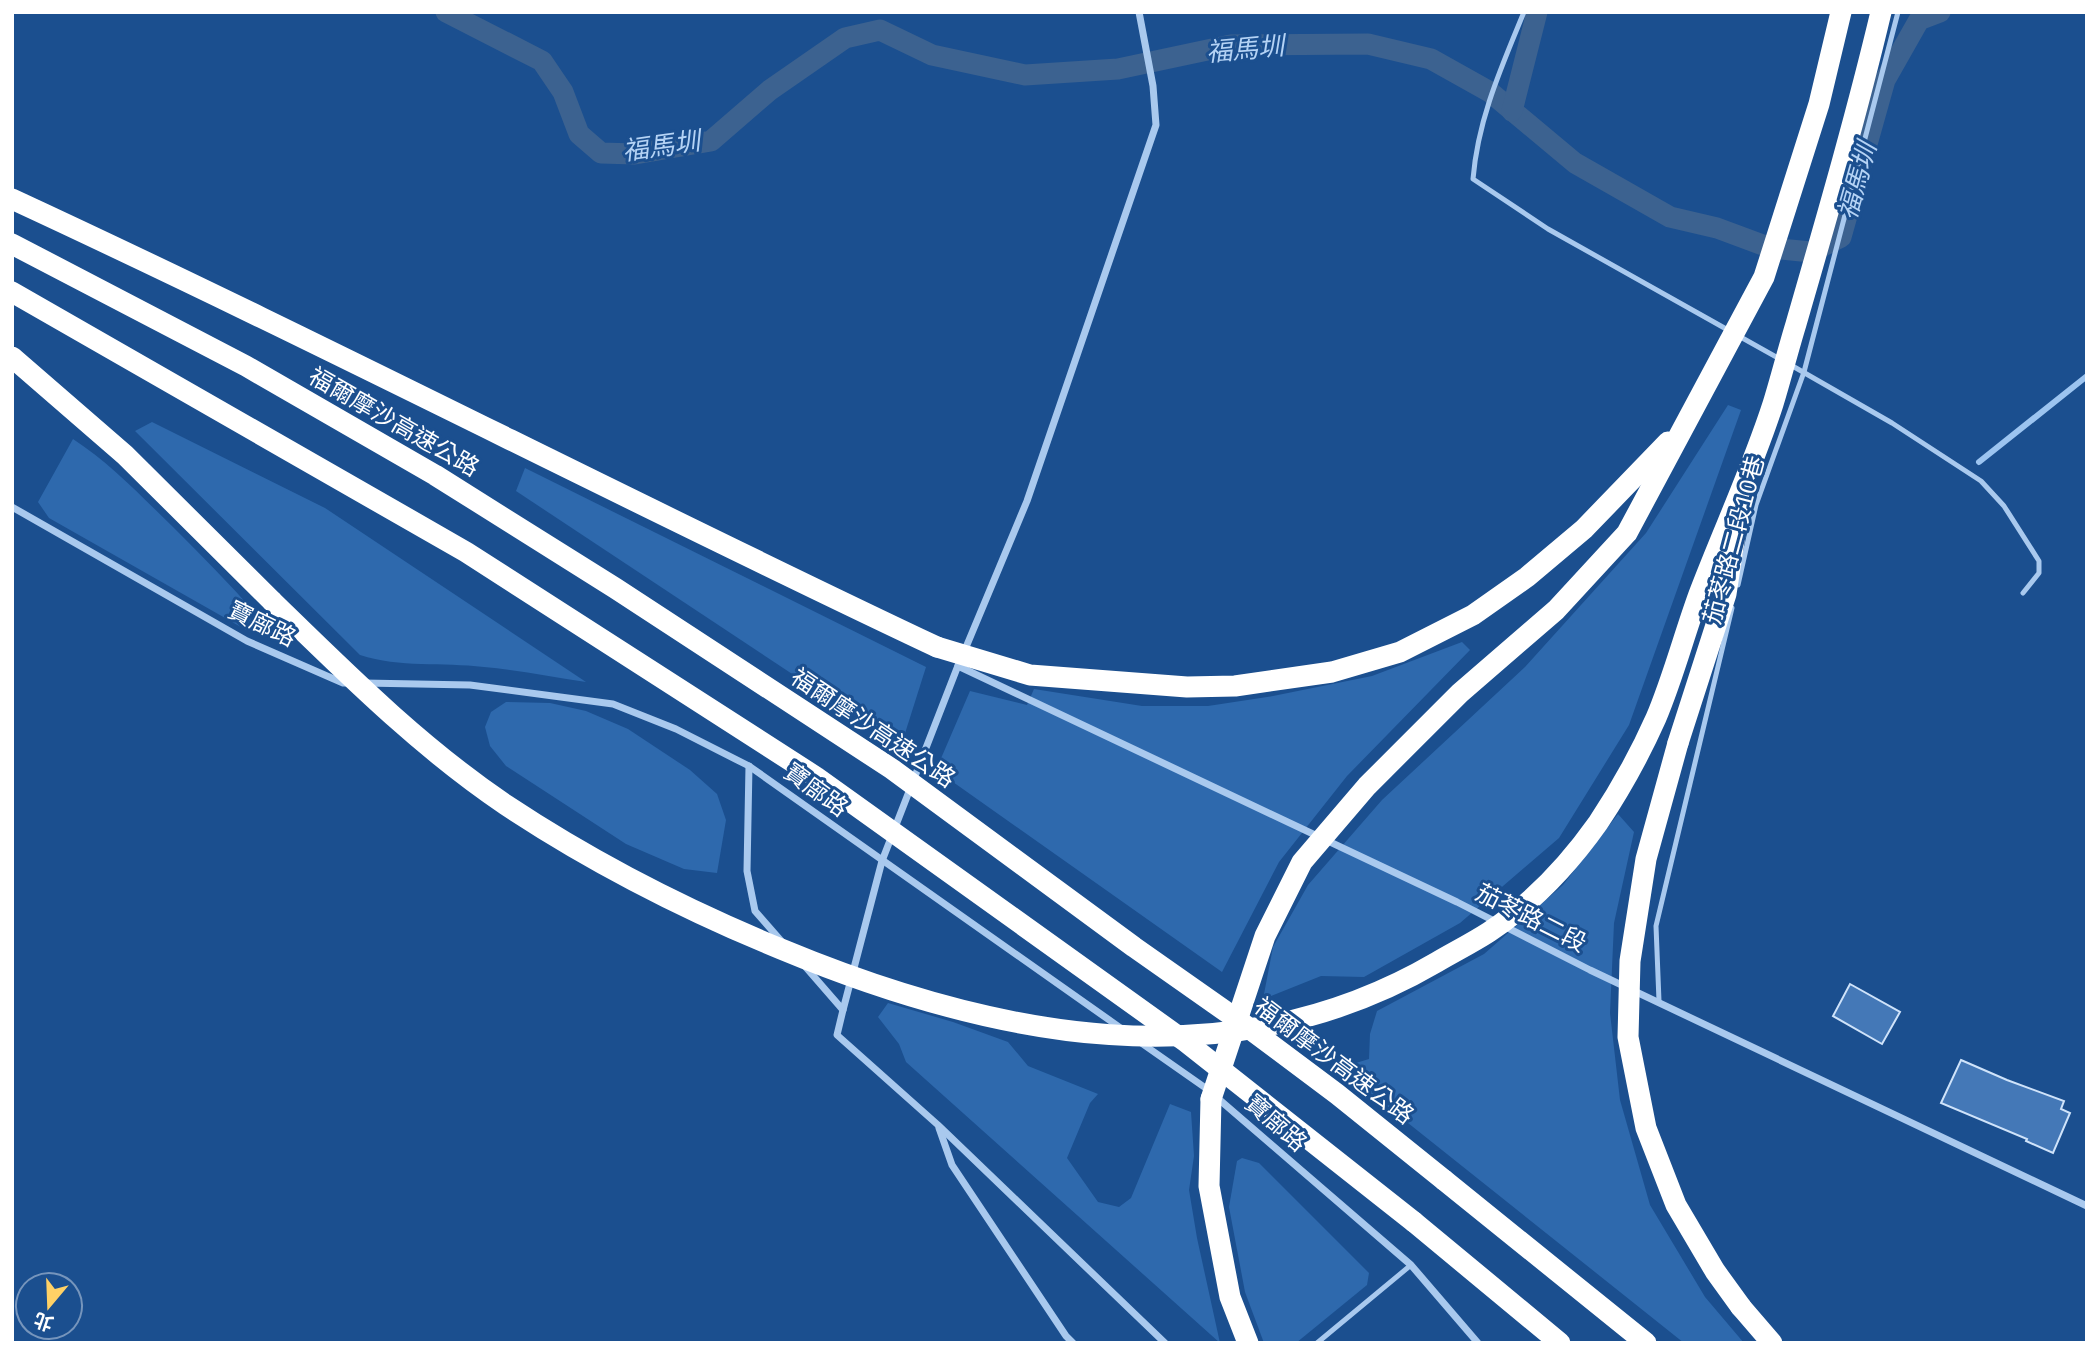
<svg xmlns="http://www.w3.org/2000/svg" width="2099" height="1355" viewBox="0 0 2099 1355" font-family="'IBM Plex Sans','Noto Sans TC',sans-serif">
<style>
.green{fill:#2e69ad}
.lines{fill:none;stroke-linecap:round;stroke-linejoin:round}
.stream{stroke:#9cc4f0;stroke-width:6}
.canal{stroke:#3c6290;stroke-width:21}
.building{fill:#4478b7;stroke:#cfe3fa;stroke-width:2}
.lane{stroke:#a9c9ee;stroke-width:5}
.street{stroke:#a9c9ee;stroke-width:7}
.highway{stroke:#fff;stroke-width:21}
.highway-bridge{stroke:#fff;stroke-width:21}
.labels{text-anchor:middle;stroke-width:6;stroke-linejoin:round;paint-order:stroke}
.street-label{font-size:24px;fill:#fff;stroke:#1b4f8f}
.water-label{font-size:26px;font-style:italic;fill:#b5d3f5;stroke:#1b4f8f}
</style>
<rect width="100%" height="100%" fill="#1b4f8f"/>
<g class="green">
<polygon points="1728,405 1741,410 1629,725 1559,838 1460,923 1364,977 1321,976 1271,996 1264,994 1273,947 1308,885 1382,800 1525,667 1646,533"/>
<path d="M152 422 325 508 586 682C552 677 518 670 484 667 442 662 400 668 360 655L135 431Z"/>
<path d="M73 439C110 463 141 496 173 527 207 561 241 595 272 633L265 636 248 631 49 518 38 502Z"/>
<polygon points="525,468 926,667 901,746 516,491"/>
<polygon points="1462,642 1470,650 1347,776 1279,862 1222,972 936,770 970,691 1027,705 1034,689 1142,706 1208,706 1273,696 1372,676"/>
<polygon points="506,702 550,703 586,711 628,729 690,770 717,794 726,820 717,873 684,869 626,844 506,766 490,746 485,727 491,712"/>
<polygon points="1618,814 1634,832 1614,923 1610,1013 1620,1100 1650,1205 1705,1297 1744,1343 1684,1343 1339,1068 1369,1059 1370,1034 1377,1011 1484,954 1563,885"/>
<polygon points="888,1003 953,1022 1008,1042 1028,1066 1098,1094 1090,1103 1067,1158 1098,1202 1119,1207 1131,1198 1170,1104 1191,1112 1194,1156 1189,1190 1197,1238 1220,1343 906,1062 899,1044 878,1017"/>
<polygon points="1242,1158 1259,1163 1369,1273 1367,1285 1296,1343 1264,1343 1245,1292 1229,1207 1237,1161"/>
</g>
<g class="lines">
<polyline class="stream" points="1979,462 2087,376"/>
<g class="canal">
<polyline points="446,12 542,61 563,92 579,134 601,153 635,154 711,141 770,90 845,38 880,30 932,55 1025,75 1118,69 1231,45 1368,44 1431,59 1490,92 1575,163 1670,217 1717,228 1771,248 1811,252 1841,237 1885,80 1919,20 1940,12"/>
<polyline points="1512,111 1537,12"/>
</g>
</g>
<g class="building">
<polygon points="1850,984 1900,1012 1882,1044 1833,1016"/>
<polygon points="1961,1060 2007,1080 2064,1101 2061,1109 2070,1113 2053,1153 2026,1141 2027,1139 1941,1103"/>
</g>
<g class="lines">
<g class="lane">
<path d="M1524 12C1501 68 1478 119 1473 179L1548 229 1728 330"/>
<polyline points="1737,335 1780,359"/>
<polyline points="1789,364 1892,423 1981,481 2004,506 2039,561 2039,573 2023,593"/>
<polyline points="1738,585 1756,505 1804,372 1898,12"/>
<polyline points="1659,1001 1656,926 1732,608"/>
<polyline points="1317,1343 1411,1265"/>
</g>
<g class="street">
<polyline points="12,507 247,641 343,683 349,683"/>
<polyline points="964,652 1027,501 1156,125 1153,86 1139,12"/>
<polyline points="958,666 1457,902 1590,970 2087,1206"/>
<polyline points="364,683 470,685 613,704 676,729 749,766 1122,1029"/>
<polyline points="749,766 747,871 755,911 783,943"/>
<polyline points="803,964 843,1010 837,1035 938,1125 1165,1343"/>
<polyline points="843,1010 882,861 959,663"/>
<polyline points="1137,1040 1207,1089 1411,1265 1478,1343"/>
<polyline points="939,1128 952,1165 1066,1336 1073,1343"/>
</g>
<g class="highway">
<path d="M12 199C323 343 627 501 937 647"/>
<polyline points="12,357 125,455 272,601"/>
<polyline points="1678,743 1726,594 1740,502"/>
<polyline points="1211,1099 1209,1186 1230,1297 1248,1343"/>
<polyline points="1444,1180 1646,1343"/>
<polyline points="1414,1222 1560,1343"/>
<polyline points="1741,1307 1772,1343"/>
</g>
<g class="highway-bridge">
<polyline points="12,244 246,366 435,475 615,588 892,769 1134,947 1238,1020 1337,1094 1444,1180"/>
<polyline points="12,292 466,552 816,777 1186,1042 1414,1222"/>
<path d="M272 601C346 673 420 747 506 805 592 862 686 910 781 949 993 1037 1227 1085 1437 962 1454 952 1472 943 1489 932 1531 904 1569 864 1598 823 1620 790 1640 754 1656 718 1673 678 1684 635 1699 594 1723 531 1752 469 1773 404 1781 378 1788 350 1796 324 1826 220 1856 117 1881 12"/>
<polyline points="937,647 1030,675 1187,687 1235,686 1332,672 1400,652 1473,615 1527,577 1584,529 1668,442"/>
<polyline points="1678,743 1646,859 1630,961 1628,1037 1646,1128 1676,1205 1715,1271 1741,1307"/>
<polyline points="1211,1099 1265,936 1302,862 1367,786 1460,693 1556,610 1627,533 1764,277 1819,104 1841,12"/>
</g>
</g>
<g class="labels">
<g class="street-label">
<text transform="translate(394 422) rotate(30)" y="8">福爾摩沙高速公路</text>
<text transform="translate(1734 540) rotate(-75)" y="8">茄苳路二段10巷</text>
<text transform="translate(262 624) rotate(26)" y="8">寶廍路</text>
<text transform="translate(873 728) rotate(34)" y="8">福爾摩沙高速公路</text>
<text transform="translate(816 790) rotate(36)" y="8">寶廍路</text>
<text transform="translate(1531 918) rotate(27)" y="8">茄苳路二段</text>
<text transform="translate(1334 1061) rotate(37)" y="8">福爾摩沙高速公路</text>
<text transform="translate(1276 1123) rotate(41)" y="8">寶廍路</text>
</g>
<g class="water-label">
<text transform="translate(1245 49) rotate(-5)" y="9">福馬圳</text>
<text transform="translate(661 146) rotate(-8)" y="9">福馬圳</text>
<text transform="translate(1857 181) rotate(-74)" y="9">福馬圳</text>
</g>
</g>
<rect width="2099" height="1355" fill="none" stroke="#ffffff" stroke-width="28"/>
<g transform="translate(49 1306) rotate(199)"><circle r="33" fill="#1b4f8f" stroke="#7695bc" stroke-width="2"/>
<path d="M0-5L12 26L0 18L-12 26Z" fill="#ffd166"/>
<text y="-10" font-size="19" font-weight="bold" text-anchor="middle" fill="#ffffff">北</text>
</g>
</svg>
